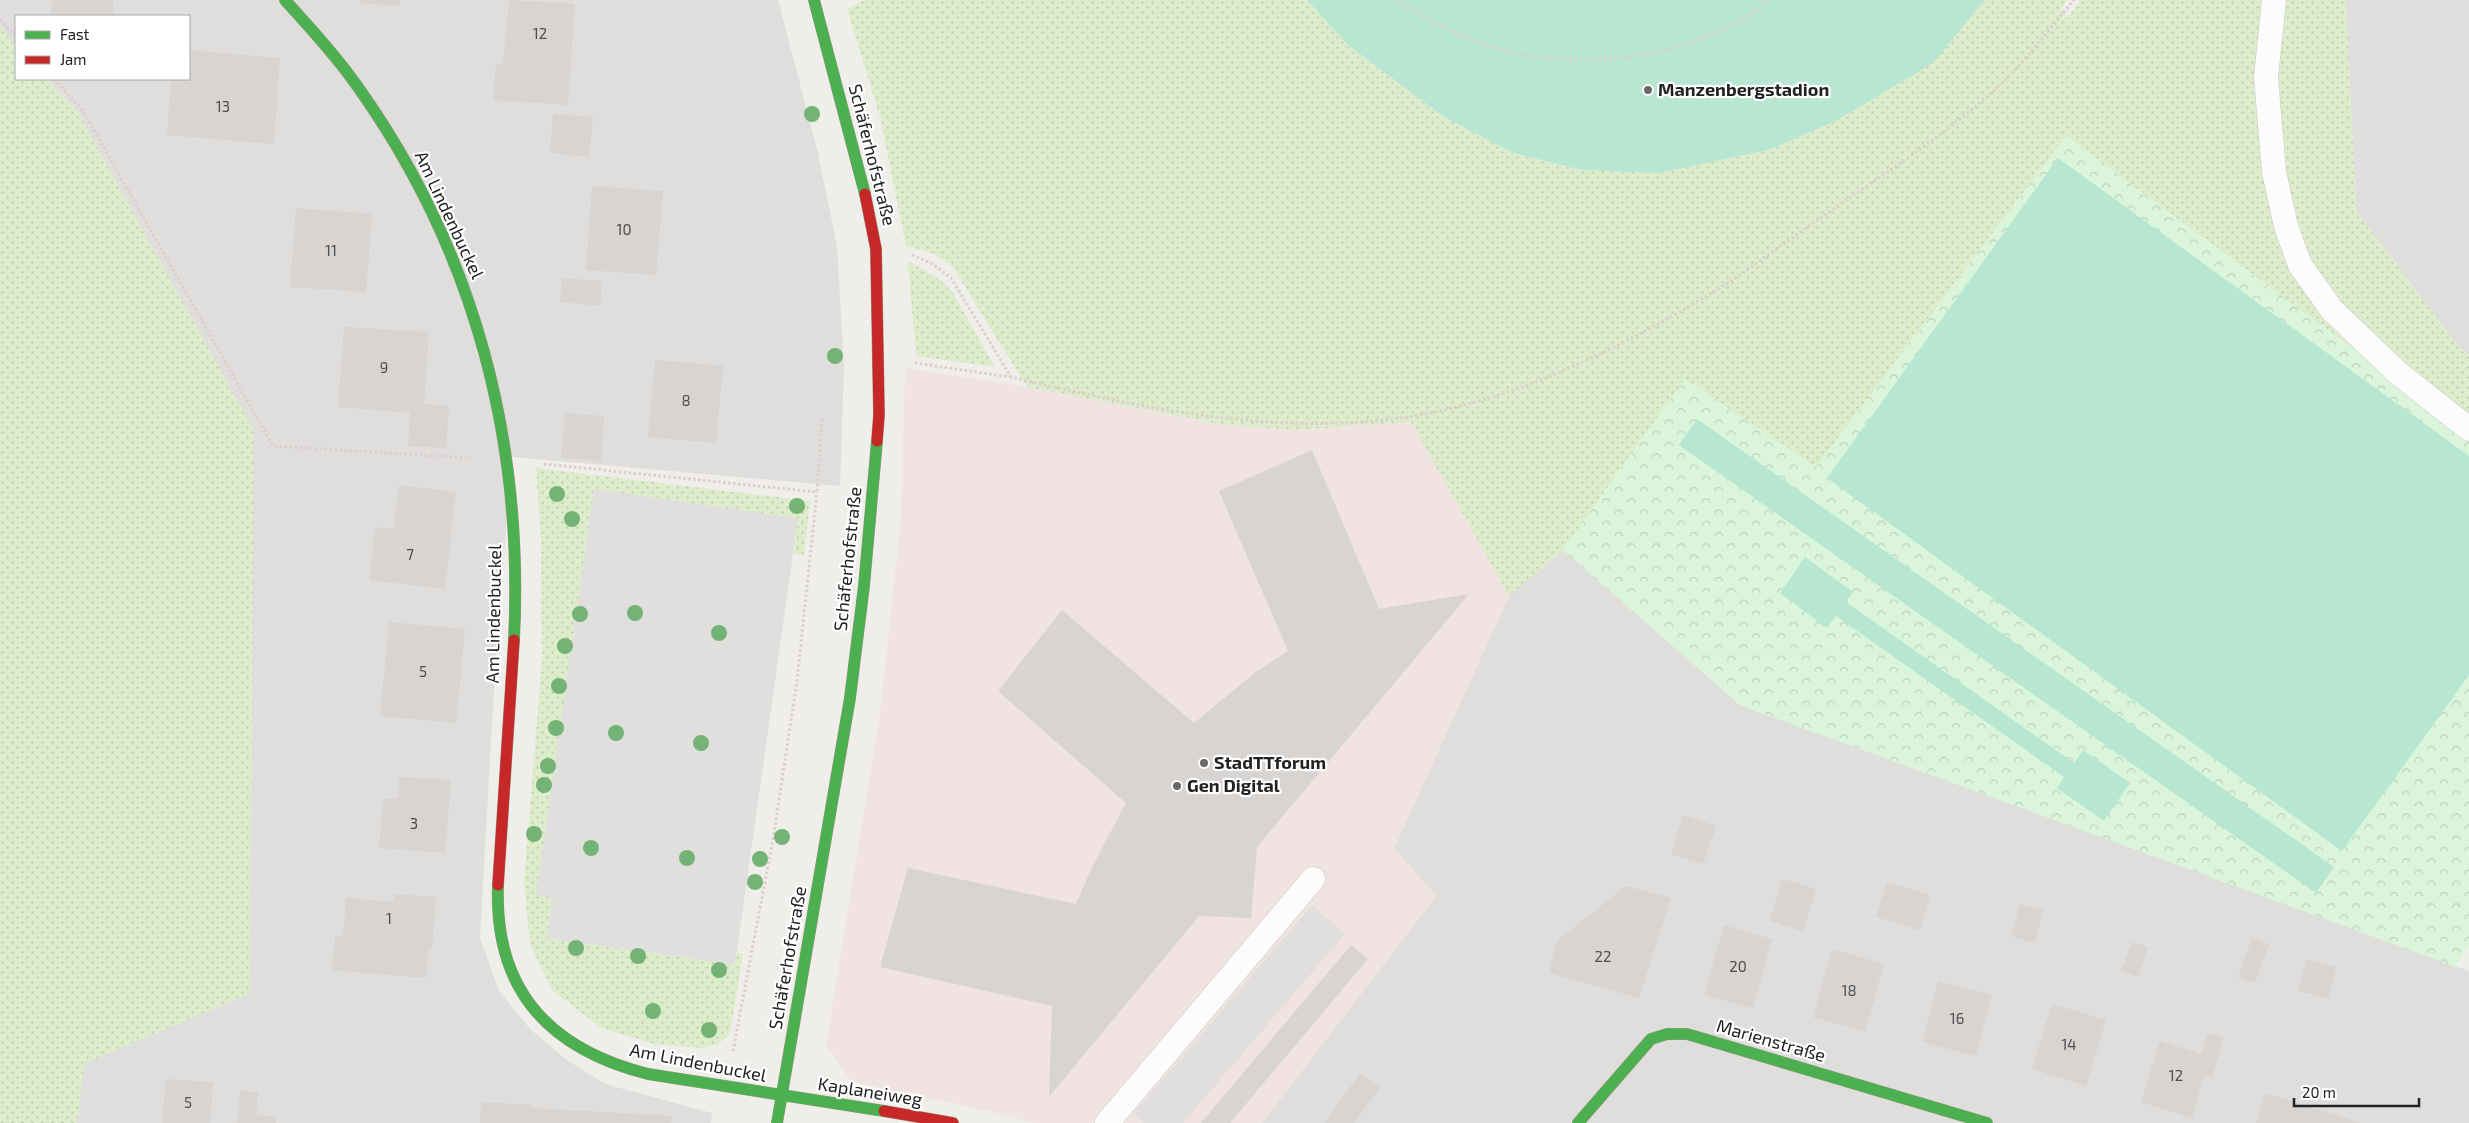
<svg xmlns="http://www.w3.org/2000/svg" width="2469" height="1123" viewBox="0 0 2469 1123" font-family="'Exo 2',sans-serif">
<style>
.residential{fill:#dfdedc}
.commercial{fill:#f1e3e1}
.grass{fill:url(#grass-dots)}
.park{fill:url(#park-crowns)}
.pitch{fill:#b7e6d2}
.parking{fill:#e0dfde}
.building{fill:#d7d4d2}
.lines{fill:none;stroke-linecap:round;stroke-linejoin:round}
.lane-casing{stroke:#c9c8c7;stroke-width:25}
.fast-casing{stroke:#999a82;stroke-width:12}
.jam-casing{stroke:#999a82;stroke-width:12}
.path{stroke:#dccecd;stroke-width:3;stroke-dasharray:2.5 2.5;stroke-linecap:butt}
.lane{stroke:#fdfcfc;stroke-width:24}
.fast{stroke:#4caf50;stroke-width:11}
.jam{stroke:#c62828;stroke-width:11}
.tree{fill:#73b476}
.poi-dot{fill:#6a6968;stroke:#fff;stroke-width:2}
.labels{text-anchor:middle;stroke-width:4.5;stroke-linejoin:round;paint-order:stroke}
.number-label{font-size:15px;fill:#4f4e4e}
.poi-label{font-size:18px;font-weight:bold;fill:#222;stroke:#fff;text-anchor:start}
.street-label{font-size:18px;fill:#222;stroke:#fff}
</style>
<defs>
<pattern id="grass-dots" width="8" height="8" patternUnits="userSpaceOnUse" patternTransform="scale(1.25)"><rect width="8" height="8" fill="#ddeccb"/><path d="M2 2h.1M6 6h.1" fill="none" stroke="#bdcaae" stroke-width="1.8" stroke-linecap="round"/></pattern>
<pattern id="park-crowns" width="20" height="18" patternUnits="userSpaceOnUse" patternTransform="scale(1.25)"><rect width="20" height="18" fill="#daf5da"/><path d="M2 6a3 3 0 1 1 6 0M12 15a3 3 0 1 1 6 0" fill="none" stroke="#bbd2bb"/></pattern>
</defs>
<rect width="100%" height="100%" fill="#f0eeeb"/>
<g class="residential">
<polygon points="0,0 778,0 817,149 837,246 844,367 840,486 512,457 496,653 480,938 499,991 530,1029 567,1060 605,1084 712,1113 711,1123 77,1123 83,1064 250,993 79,114 47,79 189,79 189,16 16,16 16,45 0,26"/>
<polygon points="2346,0 2469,0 2469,355 2459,347 2356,211"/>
<polygon points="1563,550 1740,705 2469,971 2469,1123 1262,1123 1436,896 1394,848 1509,596"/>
</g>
<polygon class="commercial" points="905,368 1027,387 1225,425 1297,430 1411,422 1509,596 1394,848 1436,896 1262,1123 1034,1123 993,1112 852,1082 826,1045 880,712 901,519"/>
<g class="grass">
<polygon points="864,0 1307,0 1348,45 1444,117 1513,153 1582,170 1659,173 1769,150 1836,121 1933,63 1985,0 2068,0 2061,8 2067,18 2082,0 2268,0 2294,267 2355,350 2066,136 1816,467 1685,379 1563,550 1509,596 1411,422 1297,430 1225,425 1027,387 952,266 934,254 906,246 880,117 847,9"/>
<polygon points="2281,0 2346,0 2356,211 2459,347 2469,355 2469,420 2338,306 2307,266 2282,168 2273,78"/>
<polygon points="0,26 16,45 16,79 47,79 79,114 254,431 250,993 84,1064 77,1123 0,1123"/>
<polygon points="908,261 941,280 953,293 995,367 916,356"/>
<polygon points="536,468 810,501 804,556 794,554 798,518 594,490 554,777 553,898 547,938 735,965 737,953 743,954 730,1034 717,1045 701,1048 654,1044 601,1028 552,990 530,944 524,882 542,658 541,543"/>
</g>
<polygon class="park" points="2066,136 2355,350 2469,437 2469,945 2456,967 1740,705 1563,550 1685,379 1816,467"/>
<g class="pitch">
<polygon points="1307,0 1985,0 1933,63 1836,121 1769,150 1659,173 1582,170 1513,153 1444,117 1348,45"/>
<polygon points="2058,158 2469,456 2469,675 2342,851 1827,478"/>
<polygon points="1697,419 2334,867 2316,893 1679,445"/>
<polygon points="1805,557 1853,592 1846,602 2074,763 2083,750 2130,783 2104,821 2057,788 2064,777 1836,616 1827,628 1780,593"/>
</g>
<g class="parking">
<polygon points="594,489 798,518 735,965 547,938 553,898 536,896"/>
<polygon points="1312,905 1345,934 1183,1123 1144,1123 1133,1114"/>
</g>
<g class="building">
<polygon points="52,0 113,0 113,16 51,14"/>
<polygon points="360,0 400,0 400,6 360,3"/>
<polygon points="509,0 575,4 568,105 493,100 496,64 503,65"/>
<polygon points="189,50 280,58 274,144 167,135 171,79 189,79"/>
<polygon points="553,114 593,117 589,157 550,153"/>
<polygon points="592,186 663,191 656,275 586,270"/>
<polygon points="296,208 372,214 366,292 290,287"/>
<polygon points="562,278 602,281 600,306 560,302"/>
<polygon points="344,327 429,332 424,404 449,406 446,448 408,446 410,413 338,407"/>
<polygon points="655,360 723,366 716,443 648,437"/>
<polygon points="565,413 604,416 601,461 561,458"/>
<polygon points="1312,450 1379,609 1469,594 1257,847 1251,918 1199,916 1049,1097 1052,1006 880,967 908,868 1076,904 1093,865 1126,803 998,691 1062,610 1194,723 1256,672 1288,651 1219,491"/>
<polygon points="399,485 456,492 445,589 369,580 375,527 394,529"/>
<polygon points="389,622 465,629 456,723 380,716"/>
<polygon points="399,777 451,780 445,853 379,848 383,798 398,799"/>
<polygon points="1683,815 1716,826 1703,864 1671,854"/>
<polygon points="1782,879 1816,889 1803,931 1770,921"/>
<polygon points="1887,882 1930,895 1920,930 1876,917"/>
<polygon points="1626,886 1671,898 1639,998 1549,973 1557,941"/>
<polygon points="394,894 436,897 432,950 428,949 426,978 332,970 335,936 343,936 346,898 394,902"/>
<polygon points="2020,904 2043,910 2035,943 2011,936"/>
<polygon points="1724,925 1772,939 1753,1008 1704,995"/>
<polygon points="2252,938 2269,944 2255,983 2238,977"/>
<polygon points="2132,942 2148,947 2138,977 2121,971"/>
<polygon points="1351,945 1368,959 1230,1123 1201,1123"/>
<polygon points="1832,949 1884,964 1865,1032 1813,1017"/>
<polygon points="2307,959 2336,967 2328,998 2298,991"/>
<polygon points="1938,981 1992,995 1976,1056 1922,1042"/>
<polygon points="2052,1004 2106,1020 2086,1086 2032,1069"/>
<polygon points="2208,1033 2224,1038 2212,1077 2204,1075 2192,1118 2141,1102 2160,1041 2201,1054"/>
<polygon points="1360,1073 1380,1087 1354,1123 1325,1123"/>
<polygon points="166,1079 213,1082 210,1123 162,1123"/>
<polygon points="240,1091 258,1092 256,1115 276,1117 276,1123 237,1123"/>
<polygon points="2265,1093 2361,1123 2256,1123"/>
<polygon points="481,1102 531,1105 531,1108 672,1116 671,1123 480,1123"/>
</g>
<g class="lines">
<defs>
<g id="lane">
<polyline points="2274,0 2266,77 2274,172 2286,226 2300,265 2332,310 2398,373 2469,429"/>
<polyline points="1107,1123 1313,879"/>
</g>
<g id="fast">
<path d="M285 0C311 29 338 58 360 90 475 253 524 441 514 640"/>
<polyline points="814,0 865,194"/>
<path d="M498 885C494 990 549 1049 648 1074L884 1111"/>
<polyline points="777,1123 850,698 864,586 877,441"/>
<polyline points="1578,1123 1651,1039 1667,1034 1687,1034 1987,1123"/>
</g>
<g id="jam">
<polyline points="865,194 876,249 879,415 877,441"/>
<polyline points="498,885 514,640"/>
<polyline points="884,1111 953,1123"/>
</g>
</defs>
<use href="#lane" class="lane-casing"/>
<use href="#fast" class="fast-casing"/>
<use href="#jam" class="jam-casing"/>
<g class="path">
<path d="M1397 0C1436 25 1475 44 1521 54 1601 71 1707 52 1770 0"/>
<polyline points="0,20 16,37"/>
<polyline points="54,79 83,111 273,446 471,458"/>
<path d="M912 255 933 264 951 278 1011 377C1130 405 1251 432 1374 421 1494 411 1608 355 1710 294 1751 269 1789 239 1829 212 1888 171 1951 131 2003 82 2029 57 2051 27 2074 0"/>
<polyline points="915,363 1010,377"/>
<polyline points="544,464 817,492 822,418"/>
<polyline points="733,1051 773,839 797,681 817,492"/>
</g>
<use href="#lane" class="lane"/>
<use href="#fast" class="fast"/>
<use href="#jam" class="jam"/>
</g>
<g class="tree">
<circle cx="812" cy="114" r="8"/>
<circle cx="835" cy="356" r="8"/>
<circle cx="557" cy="494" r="8"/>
<circle cx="797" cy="506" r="8"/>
<circle cx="572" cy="519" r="8"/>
<circle cx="635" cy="613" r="8"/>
<circle cx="580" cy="614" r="8"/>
<circle cx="719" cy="633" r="8"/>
<circle cx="565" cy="646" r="8"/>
<circle cx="559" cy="686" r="8"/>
<circle cx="556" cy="728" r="8"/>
<circle cx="616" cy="733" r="8"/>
<circle cx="701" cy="743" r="8"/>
<circle cx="548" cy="766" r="8"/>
<circle cx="544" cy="785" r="8"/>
<circle cx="534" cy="834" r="8"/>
<circle cx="782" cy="837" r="8"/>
<circle cx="591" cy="848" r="8"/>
<circle cx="687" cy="858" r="8"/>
<circle cx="760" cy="859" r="8"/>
<circle cx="755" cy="882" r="8"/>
<circle cx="576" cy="948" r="8"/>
<circle cx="638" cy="956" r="8"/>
<circle cx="719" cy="970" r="8"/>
<circle cx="653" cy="1011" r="8"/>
<circle cx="709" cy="1030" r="8"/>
</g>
<g class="poi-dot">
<circle cx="1648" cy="90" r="5"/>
<circle cx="1204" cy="763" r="5"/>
<circle cx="1177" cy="786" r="5"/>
</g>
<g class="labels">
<g class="number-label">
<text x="540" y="39">12</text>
<text x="223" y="112">13</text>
<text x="624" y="235">10</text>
<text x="331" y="256">11</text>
<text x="384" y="373">9</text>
<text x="686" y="406">8</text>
<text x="410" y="560">7</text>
<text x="423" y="677">5</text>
<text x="414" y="829">3</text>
<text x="389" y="924">1</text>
<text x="1603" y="962">22</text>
<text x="1738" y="972">20</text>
<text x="1849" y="996">18</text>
<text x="1957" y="1024">16</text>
<text x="2069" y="1050">14</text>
<text x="2176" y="1081">12</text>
<text x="188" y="1108">5</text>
</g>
<g class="poi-label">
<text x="1658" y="96">Manzenbergstadion</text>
<text x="1214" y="769">StadTTforum</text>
<text x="1187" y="792">Gen Digital</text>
</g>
<g class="street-label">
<text transform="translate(872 155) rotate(76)" y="6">Schäferhofstraße</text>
<text transform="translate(449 215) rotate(65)" y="6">Am Lindenbuckel</text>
<text transform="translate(848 559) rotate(-84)" y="6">Schäferhofstraße</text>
<text transform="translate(494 614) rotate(-89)" y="6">Am Lindenbuckel</text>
<text transform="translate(788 958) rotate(-80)" y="6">Schäferhofstraße</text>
<text transform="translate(1771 1041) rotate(16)" y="6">Marienstraße</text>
<text transform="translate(698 1063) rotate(11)" y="6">Am Lindenbuckel</text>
<text transform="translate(870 1092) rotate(9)" y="6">Kaplaneiweg</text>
</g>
</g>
<rect x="15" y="15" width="175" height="65" fill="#ffffff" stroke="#a7a7a7"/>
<rect x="25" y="31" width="25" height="8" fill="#4caf50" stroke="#a7a7a7"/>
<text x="60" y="40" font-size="15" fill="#222222">Fast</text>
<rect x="25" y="56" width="25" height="8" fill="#c62828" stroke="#a7a7a7"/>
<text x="60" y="65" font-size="15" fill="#222222">Jam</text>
<path d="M2294 1098v8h125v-8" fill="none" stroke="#222222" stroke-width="2.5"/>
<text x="2302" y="1098" font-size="15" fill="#222222" stroke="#ffffff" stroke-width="4" paint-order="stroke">20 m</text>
</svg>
